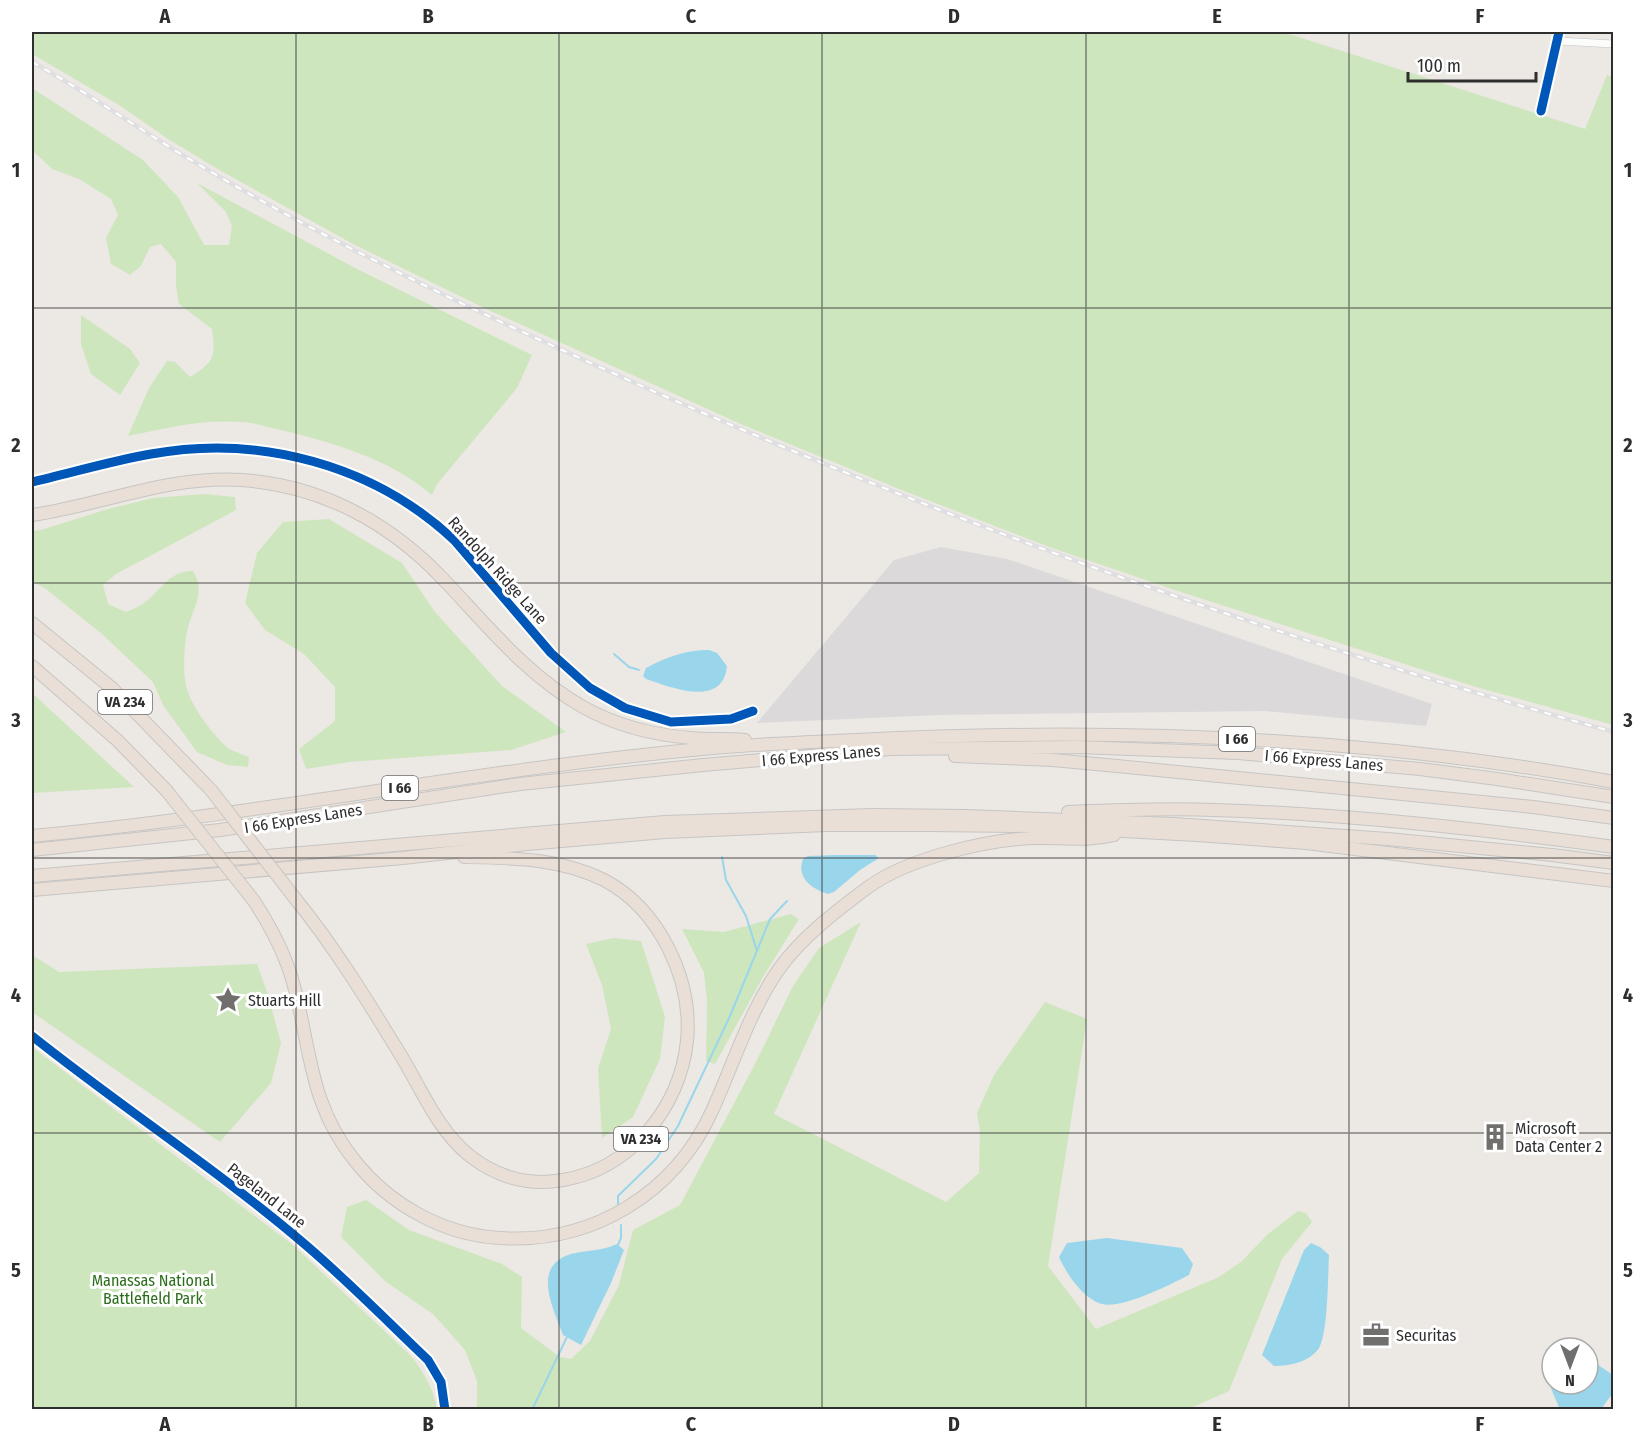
<svg xmlns="http://www.w3.org/2000/svg" width="1645" height="1441" viewBox="0 0 1645 1441" font-family="'Fira Sans Condensed',sans-serif">
<style>
.industrial{fill:#dcd9db}
.green{fill:#cee6be}
.water{fill:#99d6ec}
.lines{fill:none;stroke-linecap:round;stroke-linejoin:round}
.stream{stroke:#99d6ec;stroke-width:2}
.street-casing{stroke:#c5c4c5;stroke-width:8}
.highway-casing{stroke:#c6c5c4;stroke-width:14}
.street{stroke:#fcfcfb;stroke-width:7}
.highway{stroke:#eadfd6;stroke-width:12}
.rail-casing{stroke:#dfdfe1;stroke-width:4.5}
.rail{stroke:#fff;stroke-width:2;stroke-dasharray:7;stroke-linecap:butt}
.highway-bridge-casing{stroke:#c6c5c4;stroke-width:14;stroke-linecap:butt}
.highway-bridge{stroke:#eadfd6;stroke-width:12}
.cycleway-casing{stroke:#fff;stroke-width:13}
.cycleway{stroke:#0057b8;stroke-width:9}
.grid{fill:none;stroke:#2e2e2e;stroke-width:1.5;stroke-opacity:0.55}
.labels{text-anchor:middle;stroke-width:6;stroke-linejoin:round;paint-order:stroke}
.shield{fill:#fff;stroke:#6d6d6d;stroke-width:1.5}
.shield-label{font-size:15px;font-weight:bold;fill:#2e2e2e}
.street-label{font-size:16px;fill:#2e2e2e;stroke:#fff}
.poi-label{font-size:16px;fill:#2e2e2e;stroke:#fff;text-anchor:start}
.park-label{font-size:16px;fill:#2c6e1b;stroke:#fff}
.neatline{fill:none;stroke:#2e2e2e;stroke-width:2}
.grid-label{font-size:20px;text-anchor:middle;font-weight:bold;fill:#2e2e2e}
</style>
<rect width="100%" height="100%" fill="#ece8e4"/>
<polygon class="industrial" points="941,547 1007,559 1432,704 1426,726 1265,711 939,715 757,723 894,560"/>
<g class="green">
<polygon points="32,32 1283,32 1585,129 1607,75 1613,77 1613,725 1476,687 1178,591 1052,548 904,491 743,425 482,307 355,245 221,171 168,139 119,105 32,54"/>
<path d="M32 88 143 160 178 197 204 245H229L232 226 226 212 197 183 359 270 532 355 517 388 437 484 432 495C390 459 334 443 281 430 269 428 254 422 241 422 202 419 166 428 128 436L149 388 167 361 175 362 190 377C214 362 216 357 212 329L179 304 176 286V262L161 244 150 247 141 266 130 275 111 264 106 238 118 215 111 199 79 179 52 169 32 150Z"/>
<polygon points="81,315 130,349 140,363 120,395 91,374 81,344"/>
<path d="M205 494 235 497 236 510 116 574 103 585 108 604 126 612C132 609 139 607 144 603 162 590 168 571 193 571 207 594 191 610 187 632 184 649 182 676 188 692 194 710 214 736 228 748 234 752 243 754 249 757L248 767 227 765 197 752 163 705 153 682 102 634 46 589 32 581V531L41 530 108 509 153 498Z"/>
<polygon points="329,519 402,563 435,612 502,686 566,732 511,750 349,762 306,769 299,749 335,721 335,687 304,654 265,630 245,603 257,553 283,522"/>
<polygon points="32,693 134,787 32,793"/>
<polygon points="791,914 799,919 763,977 715,1064 706,1061 707,1001 704,973 682,929 724,932"/>
<polygon points="861,922 774,1114 946,1202 979,1173 980,1131 977,1113 994,1075 1045,1002 1087,1019 1048,1266 1096,1329 1219,1277 1241,1262 1268,1234 1298,1211 1306,1213 1312,1222 1282,1259 1229,1391 1186,1410 477,1409 477,1381 465,1350 433,1314 386,1282 341,1237 347,1207 366,1200 409,1230 502,1264 522,1277 521,1328 560,1357 571,1359 590,1341 619,1285 633,1230 680,1205 756,1062 793,986 819,948"/>
<polygon points="613,938 641,941 665,1017 660,1059 633,1117 602,1138 598,1069 611,1029 602,985 586,944"/>
<polygon points="32,955 59,972 257,964 268,995 281,1043 271,1083 220,1142 32,1012"/>
<path d="M32 1047 293 1245 410 1355C424 1372 433 1388 437 1409H32Z"/>
</g>
<g class="water">
<path d="M709 650 717 653 727 666C723 709 670 687 646 679L643 676 646 668C667 657 685 650 709 650Z"/>
<path d="M836 855H875L879 858 860 870 834 892 828 894C812 889 796 878 803 859L808 856Z"/>
<path d="M1107 1238 1182 1248 1193 1264 1189 1275C1169 1285 1123 1309 1102 1304 1083 1299 1066 1273 1059 1257L1067 1243Z"/>
<path d="M1311 1243 1320 1247 1329 1255C1328 1275 1328 1333 1319 1348 1310 1362 1289 1366 1274 1366L1262 1355 1304 1250Z"/>
<path d="M617 1244 624 1250 611 1283 581 1345 563 1335C553 1308 531 1266 571 1254 587 1250 602 1251 617 1244Z"/>
<path d="M1546 1349 1552 1350V1384H1588V1358L1613 1375V1393L1601 1409H1560C1553 1393 1540 1367 1546 1349Z"/>
</g>
<g class="lines">
<g class="stream">
<polyline points="614,654 629,667 639,670"/>
<polyline points="722,857 726,880 746,916 757,951"/>
<polyline points="618,1204 618,1196 656,1159 678,1126 730,1016 770,919 787,901"/>
<polyline points="618,1245 621,1238 621,1225"/>
<polyline points="532,1410 567,1337"/>
</g>
<defs>
<g id="street">
<polyline points="1558,41 1614,44"/>
<polyline points="1541,111 1559,32"/>
<path d="M32 482C71 473 111 461 151 454 259 434 375 465 455 541L551 653 590 688 625 708 671 722 731 719 753 711"/>
<path d="M32 1036C120 1106 215 1168 301 1241 345 1278 386 1320 428 1360L441 1382 445 1410"/>
</g>
<g id="highway">
<path d="M32 515C102 505 169 475 241 480 320 485 389 522 443 579 487 625 526 675 583 707 615 725 654 735 691 738 709 740 727 738 745 740"/>
<polyline points="32,623 113,689 211,790"/>
<polyline points="32,666 117,740 166,790"/>
<polyline points="955,756 1053,760 1117,766 1533,807 1614,818"/>
<path d="M1068 812C1117 810 1166 808 1214 810 1348 814 1481 829 1614 847"/>
<path d="M32 836C260 815 485 768 713 748 761 744 809 742 857 740 1109 727 1365 736 1614 782"/>
<polyline points="32,850 220,830 520,784 703,765 890,749 1077,747 1238,753 1420,769 1497,779 1614,797"/>
<polyline points="32,876 665,822 872,815 965,816 1174,824 1388,839 1552,855 1614,863"/>
<polyline points="32,890 403,858 527,844 665,832 826,825 928,825 1030,826 1197,835 1306,843 1614,881"/>
<path d="M294 897C334 946 367 1000 400 1054 421 1088 438 1131 470 1156 497 1177 529 1186 563 1180 630 1169 680 1108 687 1041 693 979 659 909 604 880 560 858 512 858 464 857"/>
<path d="M254 901C271 927 286 955 294 986 311 1051 310 1106 355 1161 390 1205 444 1235 500 1238 592 1244 674 1194 712 1111 734 1063 749 1012 779 969 802 937 835 912 867 888 906 859 984 840 1033 838 1062 837 1086 842 1114 835"/>
</g>
</defs>
<use href="#street" class="street-casing"/>
<use href="#highway" class="highway-casing"/>
<use href="#street" class="street"/>
<use href="#highway" class="highway"/>
<defs>
<path id="rail" d="M32 62C85 91 134 126 186 157 251 196 317 232 384 265 466 307 551 345 635 383 954 525 1276 639 1614 732"/>
</defs>
<use href="#rail" class="rail-casing"/>
<use href="#rail" class="rail"/>
<defs>
<g id="highway-bridge">
<polyline points="166,790 254,901"/>
<polyline points="211,790 294,897"/>
</g>
</defs>
<use href="#highway-bridge" class="highway-bridge-casing"/>
<use href="#highway-bridge" class="highway-bridge"/>
<defs>
<g id="cycleway">
<polyline points="1541,111 1559,32"/>
<path d="M32 482C71 473 111 461 151 454 259 434 375 465 455 541L551 653 590 688 625 708 671 722 731 719 753 711"/>
<path d="M32 1036C120 1106 215 1168 301 1241 345 1278 386 1320 428 1360L441 1382 445 1410"/>
</g>
</defs>
<use href="#cycleway" class="cycleway-casing"/>
<use href="#cycleway" class="cycleway"/>
</g>
<path class="grid" d="M296 32V1410M559 32V1410M822 32V1410M1086 32V1410M1349 32V1410M32 308H1614M32 583H1614M32 858H1614M32 1133H1614"/>
<defs>
<symbol id="sight-bare" viewBox="-9 -9 18 18"><path d="M0-6L1.8-2.2L6-1.7L2.9 1.2L3.7 5.4L0 3.3L-3.7 5.4L-2.9 1.2L-6-1.7L-1.8-2.2Z" fill="#706f6e" stroke="#fff" stroke-width="2.5" paint-order="stroke"/></symbol>
<symbol id="building-bare" viewBox="-9 -9 18 18"><path d="M-4-6H4V6H1V3H-1V6H-4ZM-2.5-4.3h1.7v1.8h-1.7ZM.8-4.3h1.7v1.8H.8ZM-2.5-1h1.7V.8h-1.7ZM.8-1h1.7V.8H.8Z" fill="#706f6e" stroke="#fff" stroke-width="2.5" paint-order="stroke"/></symbol>
<symbol id="office-bare" viewBox="-9 -9 18 18"><path d="M-6-3h4V-5.5h4V-3h4V5H-6ZM-1-4.5V-3h2v-1.5ZM-6 0V1H6V0Z" fill="#706f6e" stroke="#fff" stroke-width="2.5" paint-order="stroke"/></symbol>
</defs>
<g fill-rule="evenodd">
<use href="#sight-bare" x="209" y="981" width="38" height="38"/>
<use href="#building-bare" x="1476" y="1118" width="38" height="38"/>
<use href="#office-bare" x="1357" y="1316" width="38" height="38"/>
</g>
<g class="labels">
<g class="shield">
<rect x="98" y="690" width="54" height="24" rx="4.5"/>
<rect x="1219" y="727" width="36" height="24" rx="4.5"/>
<rect x="382" y="776" width="36" height="24" rx="4.5"/>
<rect x="614" y="1127" width="54" height="24" rx="4.5"/>
</g>
<g class="shield-label">
<text x="125" y="707">VA 234</text>
<text x="1237" y="744">I 66</text>
<text x="400" y="793">I 66</text>
<text x="641" y="1144">VA 234</text>
</g>
<g class="street-label">
<text transform="translate(498 570) rotate(48)" y="6">Randolph Ridge Lane</text>
<text transform="translate(821 755) rotate(-5)" y="6">I 66 Express Lanes</text>
<text transform="translate(1324 760) rotate(5)" y="6">I 66 Express Lanes</text>
<text transform="translate(303 818) rotate(-9)" y="6">I 66 Express Lanes</text>
<text transform="translate(267 1195) rotate(38)" y="6">Pageland Lane</text>
</g>
<g class="poi-label">
<text x="248" y="1006">Stuarts Hill</text>
<text x="1515" y="1134">Microsoft<tspan x="1515" dy="18">Data Center 2</tspan></text>
<text x="1396" y="1341">Securitas</text>
</g>
<g class="park-label">
<text x="153" y="1286">Manassas National<tspan x="153" dy="18">Battlefield Park</tspan></text>
</g>
</g>
<rect width="1645" height="1441" fill="none" stroke="#ffffff" stroke-width="66"/>
<g transform="translate(1570 1366) rotate(180)"><circle r="28" fill="#ffffff" stroke="#ababab" stroke-width="1.5"/>
<path d="M0-4.5L10 22L0 15L-10 22Z" fill="#706f6e"/>
<text y="-9" font-size="16" font-weight="bold" text-anchor="middle" fill="#2e2e2e">N</text>
</g>
<path d="M1408 72v9h128v-9" fill="none" stroke="#2e2e2e" stroke-width="3"/>
<text x="1417" y="72" font-size="18" fill="#2e2e2e" stroke="#ffffff" stroke-width="4.5" paint-order="stroke">100 m</text>
<rect x="33" y="33" width="1579" height="1375" class="neatline"/>
<g class="grid-label">
<text x="165" y="23">A</text>
<text x="428" y="23">B</text>
<text x="691" y="23">C</text>
<text x="954" y="23">D</text>
<text x="1217" y="23">E</text>
<text x="1480" y="23">F</text>
<text x="16" y="177">1</text>
<text x="1628" y="177">1</text>
<text x="16" y="452">2</text>
<text x="1628" y="452">2</text>
<text x="16" y="727">3</text>
<text x="1628" y="727">3</text>
<text x="16" y="1002">4</text>
<text x="1628" y="1002">4</text>
<text x="16" y="1277">5</text>
<text x="1628" y="1277">5</text>
<text x="165" y="1431">A</text>
<text x="428" y="1431">B</text>
<text x="691" y="1431">C</text>
<text x="954" y="1431">D</text>
<text x="1217" y="1431">E</text>
<text x="1480" y="1431">F</text>
</g>
</svg>
